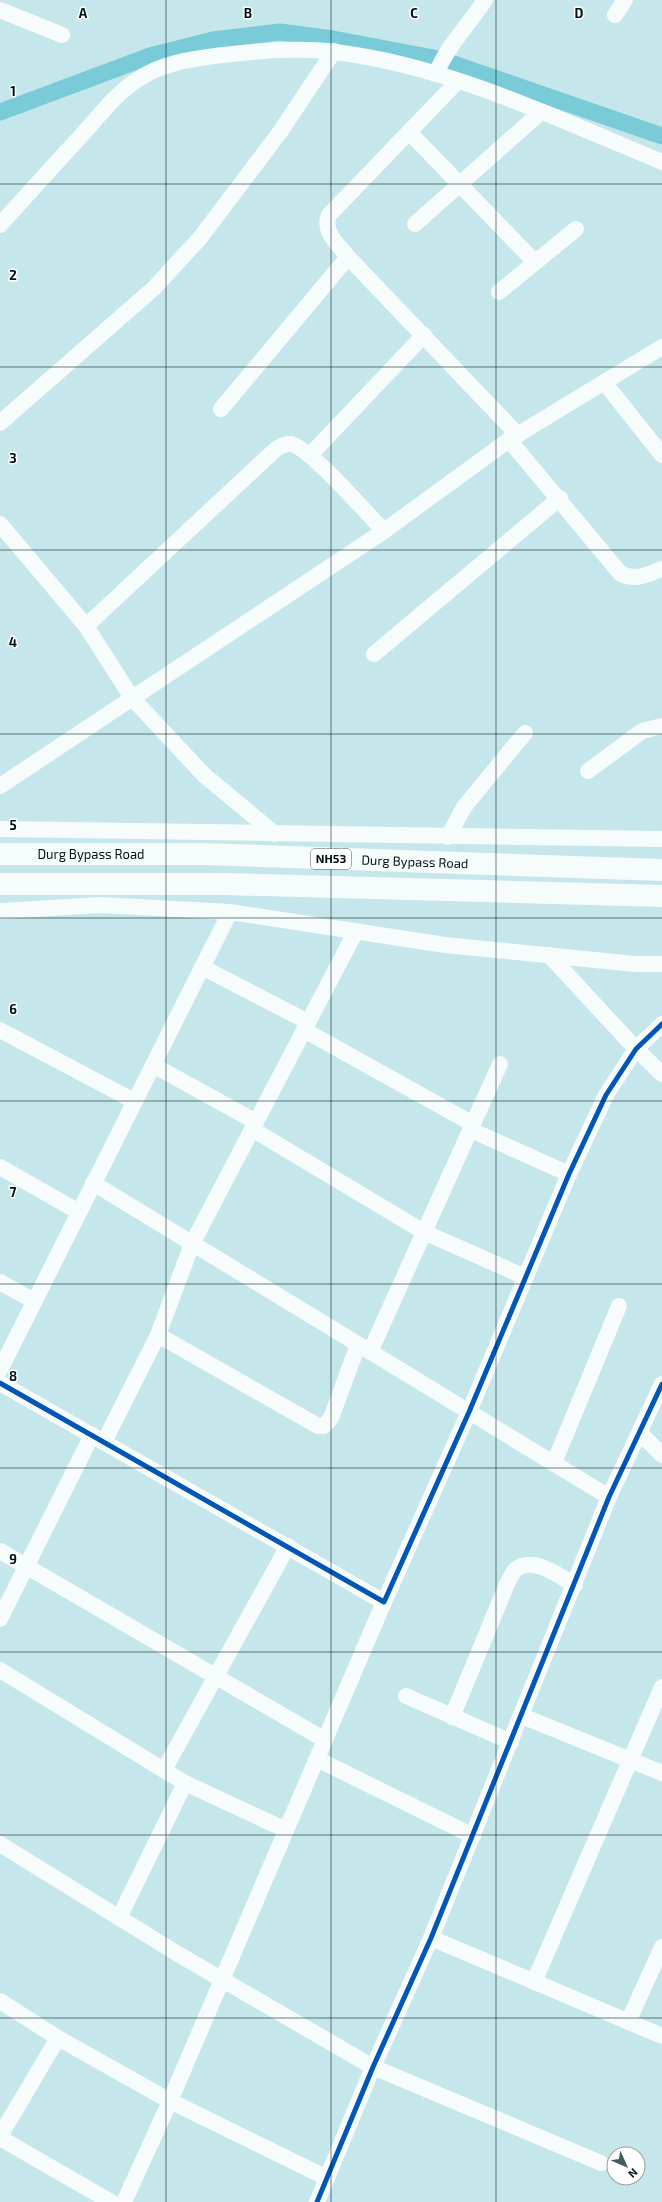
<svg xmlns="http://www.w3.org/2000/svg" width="662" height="2202" viewBox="0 0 662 2202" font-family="'Exo 2',sans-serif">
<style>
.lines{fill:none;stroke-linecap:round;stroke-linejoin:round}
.canal{stroke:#79ccd7;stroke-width:17}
.minor{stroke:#f6fbfc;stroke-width:16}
.highway{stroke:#f6fbfc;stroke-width:22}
.cycleway-casing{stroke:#fff;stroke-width:8}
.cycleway{stroke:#0057b8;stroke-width:5}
.grid{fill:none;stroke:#001417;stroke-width:1;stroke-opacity:0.55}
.labels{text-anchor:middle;stroke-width:3;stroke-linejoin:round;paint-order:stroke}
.shield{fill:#fff;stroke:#4c5a5d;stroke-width:1}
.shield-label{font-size:12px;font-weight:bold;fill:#001417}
.street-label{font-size:13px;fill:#001417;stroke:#fff}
.grid-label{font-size:13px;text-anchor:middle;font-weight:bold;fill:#001417;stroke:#fff;stroke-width:3;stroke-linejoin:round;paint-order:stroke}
</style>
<rect width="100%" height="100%" fill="#c5e6eb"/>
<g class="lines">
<g class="canal">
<polyline points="448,62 662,136"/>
<polyline points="0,112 150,56 213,40 280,32 333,39 434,58"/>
</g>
<g class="minor">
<polyline points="0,10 62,35"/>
<polyline points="615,15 625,0"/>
<path d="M436 74C447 46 469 25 485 0"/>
<path d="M458 81 329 215C322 232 338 244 348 257L518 435"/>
<polyline points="409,132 535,262"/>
<polyline points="415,224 541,112"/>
<path d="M0 225C27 195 54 165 81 136 99 116 117 92 140 78 165 62 194 59 222 55 259 51 298 47 335 52 449 66 556 118 662 162"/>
<polyline points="499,292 576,229"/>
<polyline points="604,382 662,455"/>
<polyline points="221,409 348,257"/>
<polyline points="0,423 154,288 200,238 280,132 334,51"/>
<path d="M509 440 620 573C634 582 648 574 662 569"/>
<polyline points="310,455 424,335"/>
<polyline points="0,524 86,626 132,698 204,775 275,834"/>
<path d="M86 626 276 449C280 447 285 443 291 444 311 448 367 514 384 531"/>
<polyline points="374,654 560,498"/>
<polyline points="588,771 642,731 662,726"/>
<polyline points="0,786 384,531 509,440 662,347"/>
<polyline points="0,829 662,839"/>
<polyline points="448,837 464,807 525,733"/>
<polyline points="0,911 101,905 230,912 445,945 635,964 662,964"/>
<polyline points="549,955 636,1049 662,1074"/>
<polyline points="202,967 308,1022"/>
<polyline points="0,1030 134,1101"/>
<polyline points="304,1030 473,1124"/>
<polyline points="153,1065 256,1122"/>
<polyline points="252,1129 424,1232 525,1277"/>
<polyline points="471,1130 569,1174"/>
<polyline points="0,1167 79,1212"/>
<polyline points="93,1183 609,1497"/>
<polyline points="0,1282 34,1301"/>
<polyline points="158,1335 318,1426 324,1426 331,1418 358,1345"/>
<polyline points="370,1352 500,1064"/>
<polyline points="0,1370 230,912"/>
<polyline points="0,1383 384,1602 469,1412 569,1174 606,1095 636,1049 662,1024"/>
<polyline points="640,1433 662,1455"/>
<polyline points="104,1442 158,1335 192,1244 356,931"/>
<polyline points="554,1463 619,1306"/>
<polyline points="0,1551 325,1740"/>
<polyline points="0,1619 92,1435"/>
<polyline points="0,1670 185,1783 286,1830"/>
<polyline points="406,1696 511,1742"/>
<polyline points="522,1716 662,1773"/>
<path d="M452 1717 507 1584C509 1580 512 1574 515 1570 532 1555 559 1576 575 1585"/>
<polyline points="317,1759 473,1836"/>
<polyline points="164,1770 288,1546"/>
<polyline points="0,1844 178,1954 373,2067 601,2163"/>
<polyline points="119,1918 185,1783"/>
<polyline points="431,1938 662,2036"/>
<polyline points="534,1982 662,1687"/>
<polyline points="0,2001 58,2038 170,2101 327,2178"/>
<polyline points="628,2022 662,1947"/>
<polyline points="0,2136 58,2038"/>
<polyline points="0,2138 111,2202"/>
<polyline points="124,2202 170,2101 384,1602"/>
<polyline points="317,2202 373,2067 431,1938 609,1497 662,1384"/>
</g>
<g class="highway">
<path id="s1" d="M0 854H203L662 870"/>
<polyline points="0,884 224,884 662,896"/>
</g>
<defs>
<g id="cycleway">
<polyline points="0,1383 384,1602 469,1412 569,1174 606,1095 636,1049 662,1024"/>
<polyline points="317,2202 373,2067 431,1938 609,1497 662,1384"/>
</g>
</defs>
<use href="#cycleway" class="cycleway-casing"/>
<use href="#cycleway" class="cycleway"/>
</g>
<path class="grid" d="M166 0V2202M331 0V2202M496 0V2202M0 184H662M0 367H662M0 550H662M0 734H662M0 918H662M0 1101H662M0 1284H662M0 1468H662M0 1652H662M0 1835H662M0 2018H662"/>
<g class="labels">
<rect class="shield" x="311" y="849" width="40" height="20" rx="3"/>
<g class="shield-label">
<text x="331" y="863">NH53</text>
</g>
<g class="street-label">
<text dy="5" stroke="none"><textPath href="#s1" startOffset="91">Durg Bypass Road</textPath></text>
<text dy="5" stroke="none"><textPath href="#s1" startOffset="415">Durg Bypass Road</textPath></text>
</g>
</g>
<g class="grid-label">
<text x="83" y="18">A</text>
<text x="248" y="18">B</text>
<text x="414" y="18">C</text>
<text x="579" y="18">D</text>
<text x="13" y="96">1</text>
<text x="13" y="280">2</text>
<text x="13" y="463">3</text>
<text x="13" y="647">4</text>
<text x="13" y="830">5</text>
<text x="13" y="1014">6</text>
<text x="13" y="1197">7</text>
<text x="13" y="1381">8</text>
<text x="13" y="1564">9</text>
</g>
<g transform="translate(626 2166) rotate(135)"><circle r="19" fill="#ffffff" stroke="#99a1a2"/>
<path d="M0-3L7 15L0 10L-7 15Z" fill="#455e61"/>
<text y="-6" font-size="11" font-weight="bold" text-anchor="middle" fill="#001417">N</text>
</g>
</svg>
